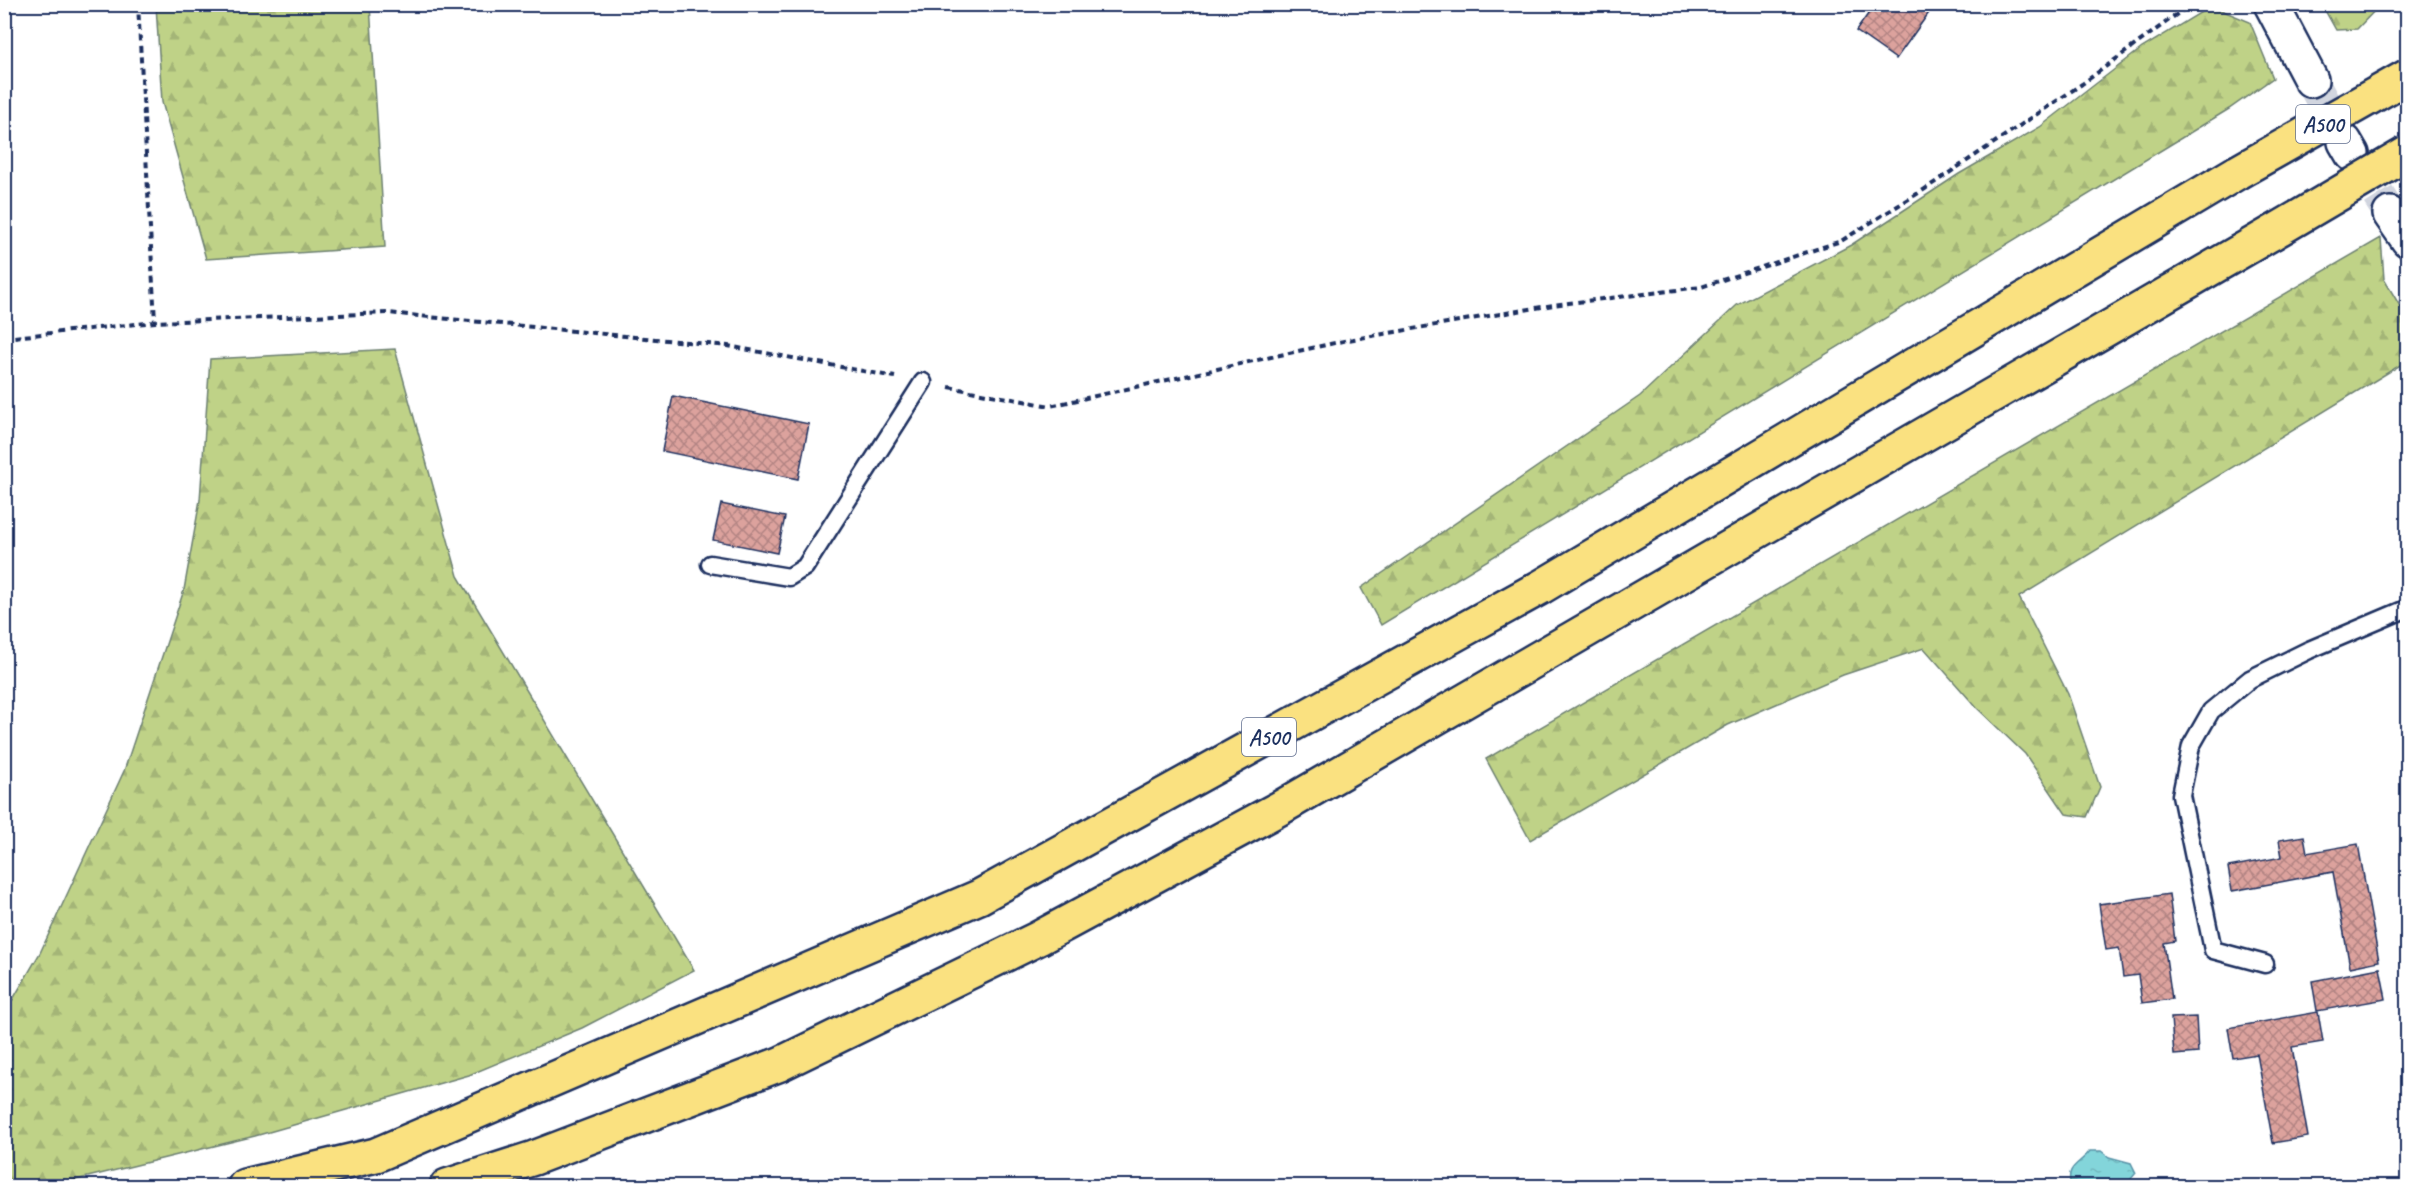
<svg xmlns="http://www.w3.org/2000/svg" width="2412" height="1191" viewBox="0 0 2412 1191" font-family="Caveat,sans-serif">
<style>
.forest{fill:url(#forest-firs);stroke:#6d8072;stroke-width:1.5}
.water{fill:url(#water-ripples);stroke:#5993a8;stroke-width:1.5}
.building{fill:url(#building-cross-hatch);stroke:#1b2f5e;stroke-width:1.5}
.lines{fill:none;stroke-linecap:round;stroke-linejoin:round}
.tertiary-tunnel{stroke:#d1d5df;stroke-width:33;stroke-dasharray:33 16;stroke-linecap:butt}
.service-casing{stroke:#1b2f5e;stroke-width:21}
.tertiary-casing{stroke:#1b2f5e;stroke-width:38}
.trunk-casing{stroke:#1b2f5e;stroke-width:38}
.path{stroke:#1b2f5e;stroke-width:4;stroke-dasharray:6 4.5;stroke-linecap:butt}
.service{stroke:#fff;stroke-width:16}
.tertiary{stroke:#fff;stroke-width:33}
.trunk{stroke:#fae180;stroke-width:33}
.trunk-bridge-casing{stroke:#1b2f5e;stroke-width:38;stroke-linecap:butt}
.trunk-bridge{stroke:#fae180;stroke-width:33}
.labels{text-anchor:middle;stroke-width:6;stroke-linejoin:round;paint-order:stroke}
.shield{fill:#fff;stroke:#5f6d8e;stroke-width:1.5}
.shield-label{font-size:22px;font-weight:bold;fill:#1b2f5e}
</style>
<defs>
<pattern id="forest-firs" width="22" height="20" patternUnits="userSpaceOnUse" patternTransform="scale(1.5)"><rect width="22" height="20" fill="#bfd287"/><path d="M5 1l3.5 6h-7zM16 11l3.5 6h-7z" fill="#a4b577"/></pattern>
<pattern id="water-ripples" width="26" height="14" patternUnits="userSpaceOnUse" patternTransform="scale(1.5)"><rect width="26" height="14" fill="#83d5da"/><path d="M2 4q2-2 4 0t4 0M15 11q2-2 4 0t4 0" fill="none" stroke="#71b7be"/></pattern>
<pattern id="building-cross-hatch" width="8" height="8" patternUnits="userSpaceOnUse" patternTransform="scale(1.5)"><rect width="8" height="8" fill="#dca29d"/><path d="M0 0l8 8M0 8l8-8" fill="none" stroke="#b28483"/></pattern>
</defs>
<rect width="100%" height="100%" fill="#fff"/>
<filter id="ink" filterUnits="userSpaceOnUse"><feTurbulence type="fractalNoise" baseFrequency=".0167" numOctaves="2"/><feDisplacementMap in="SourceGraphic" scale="12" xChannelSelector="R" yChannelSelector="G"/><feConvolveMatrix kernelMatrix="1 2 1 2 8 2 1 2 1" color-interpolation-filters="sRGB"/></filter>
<g filter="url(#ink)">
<g class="forest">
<polygon points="156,5 370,5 385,247 206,259 162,102"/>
<polygon points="2322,5 2380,5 2357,29 2336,30"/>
<polygon points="2211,6 2250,22 2273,78 2229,109 1381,625 1361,588 1640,396 1737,305 1851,245 1959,174 2040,127 2142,48"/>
<polygon points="2381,238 2384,279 2407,318 2407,361 2019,597 2068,694 2100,787 2087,817 2066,814 2025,754 1977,708 1924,648 1843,675 1728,725 1530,840 1486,759"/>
<polygon points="395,349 458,576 694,970 582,1028 469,1075 255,1136 51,1186 5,1186 5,1013 40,953 124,771 184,590 200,500 210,359"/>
</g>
<path class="water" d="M2090 1151H2101L2109 1157 2131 1163 2136 1173 2125 1186H2071C2065 1166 2079 1165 2090 1151Z"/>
<g class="building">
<polygon points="1875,4 1930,4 1933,7 1896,59 1856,31"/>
<polygon points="673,396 809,424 798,479 662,451"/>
<polygon points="721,504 785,517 777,553 713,540"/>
<polygon points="2304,836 2307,853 2358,844 2379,961 2350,967 2333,872 2232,891 2228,867 2282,857 2279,840"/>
<polygon points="2169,894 2175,941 2164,943 2172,999 2142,1003 2138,975 2123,977 2119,948 2106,950 2099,904"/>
<polygon points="2380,968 2386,999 2317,1011 2312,981"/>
<polygon points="2318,1012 2323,1042 2292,1047 2308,1137 2273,1143 2257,1054 2233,1058 2228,1028"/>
<polygon points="2196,1017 2198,1053 2174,1055 2171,1018"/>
</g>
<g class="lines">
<g class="tertiary-tunnel">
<polyline points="2311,80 2345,142"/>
<polyline points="2352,154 2390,214"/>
</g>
<defs>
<g id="service">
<polyline points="710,564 789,577 805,567 923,382"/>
<polyline points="2265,964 2213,950 2181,795 2191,746 2211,711 2250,679 2309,650 2408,608"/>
</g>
<g id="tertiary">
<polyline points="2271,4 2311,80"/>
<polyline points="2345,142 2352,154"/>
<polyline points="2390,214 2408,240"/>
</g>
<g id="trunk">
<polyline points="245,1186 376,1155 979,897 1541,587 2238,172"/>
<polyline points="447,1186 534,1158 780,1064 1039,938 1280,808 2272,233"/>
</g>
</defs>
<use href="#service" class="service-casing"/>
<use href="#tertiary" class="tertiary-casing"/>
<use href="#trunk" class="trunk-casing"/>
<g class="path">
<polyline points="138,4 155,322"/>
<polyline points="4,338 155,322 388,313 728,346 895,377"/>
<polyline points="949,387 1050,406 1348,340 1553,305 1701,287 1841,241 1925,189 2082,84 2191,4"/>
</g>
<use href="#service" class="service"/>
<use href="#tertiary" class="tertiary"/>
<use href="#trunk" class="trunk"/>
<defs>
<g id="trunk-bridge">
<polyline points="2238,172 2408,76"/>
<polyline points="2272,233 2408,153"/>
</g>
</defs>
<use href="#trunk-bridge" class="trunk-bridge-casing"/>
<use href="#trunk-bridge" class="trunk-bridge"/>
</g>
</g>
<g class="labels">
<g class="shield">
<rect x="2296" y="105" width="54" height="38" rx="4.5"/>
<rect x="1242" y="718" width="54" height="38" rx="4.5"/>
</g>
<g class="shield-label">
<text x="2323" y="132">A500</text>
<text x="1269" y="745">A500</text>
</g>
</g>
<rect width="2412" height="1191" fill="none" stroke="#fff" stroke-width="24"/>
<rect x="12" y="12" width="2388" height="1167" fill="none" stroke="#1b2f5e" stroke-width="2" filter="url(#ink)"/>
</svg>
